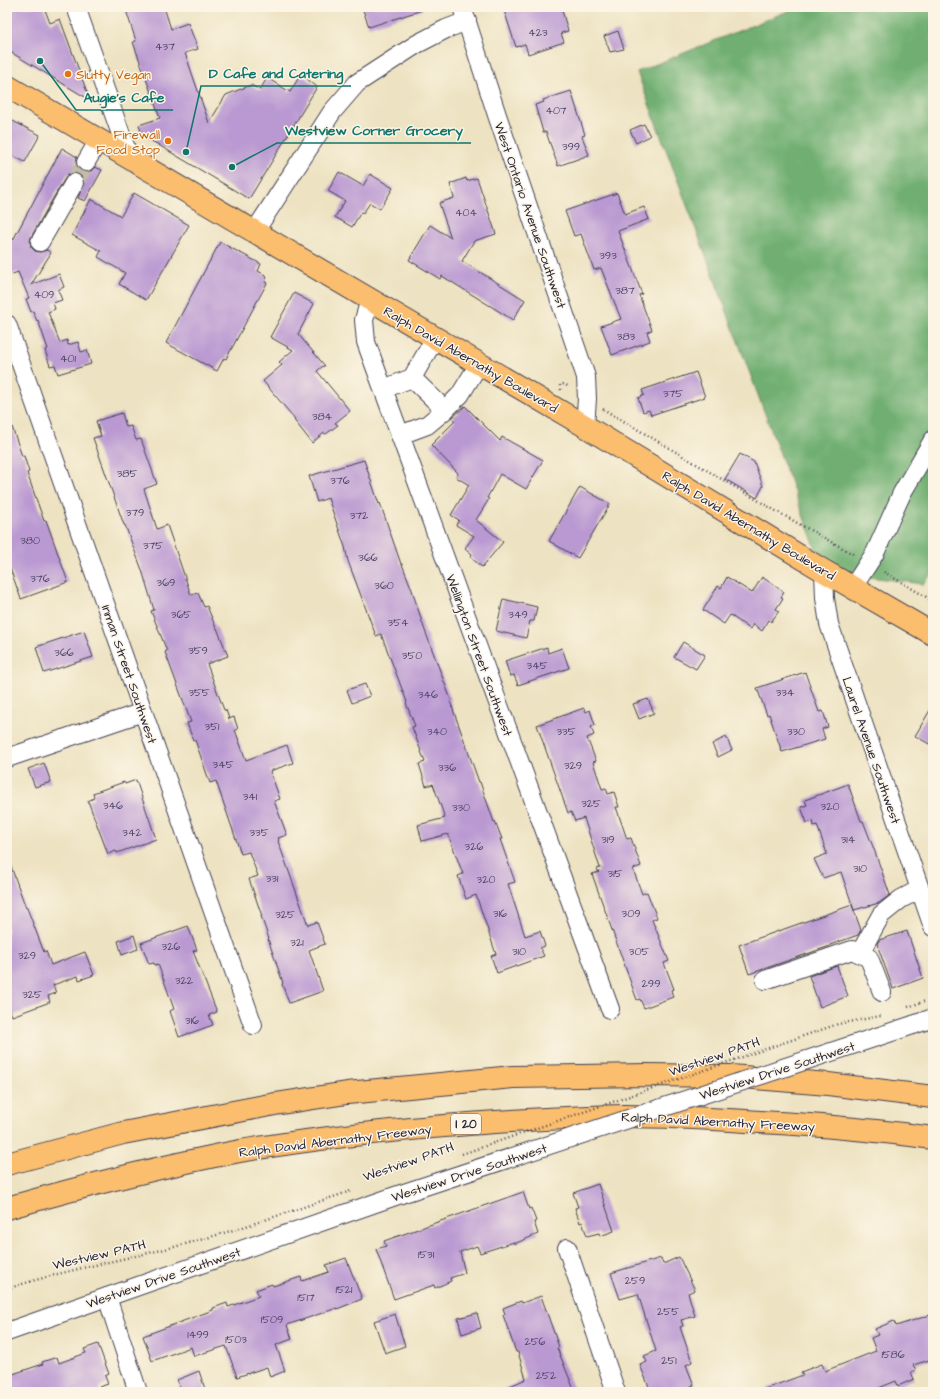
<svg xmlns="http://www.w3.org/2000/svg" width="940" height="1399" viewBox="0 0 940 1399" font-family="'Architects Daughter',sans-serif">
<style>
.forest{fill:#70af71;stroke:#496856}
.building{fill:#ba99d2}
.lines{fill:none;stroke-linecap:round;stroke-linejoin:round}
.minor-tunnel{stroke:#c4bca6;stroke-width:18;stroke-dasharray:18 9;stroke-linecap:butt}
.minor-casing{stroke:#403f4f;stroke-width:20}
.major-casing{stroke:#403f4f;stroke-width:24}
.highway-casing{stroke:#403f4f;stroke-width:24}
.path{stroke:#403f4f;stroke-width:2.5;stroke-dasharray:1 3;stroke-linecap:butt}
.minor{stroke:#fff;stroke-width:18}
.major{stroke:#fbbd6e;stroke-width:22}
.highway{stroke:#fbbd6e;stroke-width:22}
.minor-bridge-casing{stroke:#403f4f;stroke-width:20;stroke-linecap:butt}
.path-bridge{stroke:#403f4f;stroke-width:2.5;stroke-dasharray:1 3;stroke-linecap:butt}
.minor-bridge{stroke:#fff;stroke-width:18}
.food-dot{fill:#e8710a;stroke:#fcf5e5;stroke-width:1.5}
.labels{text-anchor:middle;stroke-width:3;stroke-linejoin:round;paint-order:stroke}
.number-label{font-size:11px;fill:#484061}
.shield{fill:#fcf5e5;stroke:#63616e;stroke-width:1}
.shield-label{font-size:12px;font-weight:bold;fill:#22223b}
.food-label{font-size:13px;fill:#c56008;stroke:#fcf5e5;text-anchor:start}
.street-label{font-size:13px;fill:#22223b;stroke:#fcf5e5}
.leader{fill:none;stroke:#0f766e;stroke-width:1.5}
.callout-dot{fill:#0f766e;stroke:#fcf5e5;stroke-width:1.5}
.callout-label{font-size:14px;text-anchor:middle;font-weight:bold;fill:#0f766e;stroke:#fcf5e5;stroke-width:3;stroke-linejoin:round;paint-order:stroke}
</style>
<rect width="100%" height="100%" fill="#fcf5e5"/>
<filter id="ink" filterUnits="userSpaceOnUse"><feTurbulence type="fractalNoise" baseFrequency=".025" numOctaves="2"/><feDisplacementMap in="SourceGraphic" scale="8" xChannelSelector="R" yChannelSelector="G"/><feConvolveMatrix kernelMatrix="1 2 1 2 8 2 1 2 1" color-interpolation-filters="sRGB"/></filter>
<filter id="wash" filterUnits="userSpaceOnUse"><feTurbulence type="fractalNoise" baseFrequency=".012" numOctaves="4" result="noise"/><feDisplacementMap in="SourceGraphic" scale="16" xChannelSelector="R" yChannelSelector="G"/><feGaussianBlur stdDeviation="0.9" result="paint"/><feColorMatrix in="noise" values="0 0 0 0 0 0 0 0 0 0 0 0 0 0 0 0 0 1.4 0 .05"/><feComposite in="paint" operator="in"/></filter>
<g filter="url(#wash)">
<rect width="100%" height="100%" fill="#ede2c1"/>
<polygon class="forest" points="798,7 933,7 933,573 923,584 824,571 637,72"/>
<g id="blocks">
<g class="building">
<polygon points="7,7 44,7 50,23 60,19 90,100 7,50"/>
<polygon points="125,7 164,7 171,29 188,23 198,49 185,53 209,123 226,95 251,85 260,90 267,78 290,92 301,74 317,87 249,199 142,135 139,125 160,118 133,42 136,41"/>
<polygon points="362,7 422,7 422,10 369,27"/>
<polygon points="503,7 561,7 568,31 561,33 564,42 528,54 525,44 516,47"/>
<polygon points="618,31 624,49 610,52 604,36"/>
<polygon points="571,91 585,135 582,136 589,155 558,166 546,132 543,132 535,105 544,102 543,100"/>
<polygon points="7,118 40,135 25,162 7,153"/>
<polygon points="644,124 650,136 636,143 630,130"/>
<polygon points="62,148 77,157 76,162 77,167 81,171 86,172 91,171 95,167 102,170 85,201 78,198 84,183 83,177 79,174 74,173 68,174 59,188 31,237 30,242 31,247 35,251 40,252 47,250 51,253 31,285 59,274 64,287 58,290 62,300 53,303 55,309 48,312 60,343 67,340 68,345 78,342 81,352 87,350 91,364 58,374 55,365 50,366 45,350 48,349 38,320 37,321 33,311 31,312 26,299 29,298 18,272 10,275 7,266 7,242 13,240"/>
<polygon points="339,172 363,186 370,174 393,188 380,209 370,203 363,213 361,212 352,227 335,217 345,201 328,191"/>
<polygon points="466,178 467,181 477,178 496,234 474,241 462,261 525,300 513,320 442,276 440,279 409,260 430,225 451,238 439,203 454,198 450,184"/>
<polygon points="134,193 189,225 146,300 119,284 125,273 98,257 101,251 72,235 91,199 121,216"/>
<polygon points="617,193 625,214 644,207 649,219 618,231 642,294 639,295 652,330 647,332 650,341 612,355 601,326 621,319 601,268 594,270 581,234 574,236 565,211"/>
<polygon points="220,242 261,264 258,271 267,276 265,282 267,283 226,359 224,358 217,371 166,343"/>
<polygon points="294,293 314,304 298,334 325,366 323,366 317,371 350,411 335,423 338,425 326,434 324,433 312,443 294,420 295,419 263,381 282,365 279,362 293,350 270,337"/>
<polygon points="696,372 705,397 651,415 649,410 643,412 638,398 644,395 642,390"/>
<polygon points="465,406 500,441 502,437 543,460 526,489 500,474 487,498 489,499 476,520 503,542 482,567 470,557 472,554 465,548 474,536 456,525 459,520 451,515 469,485 456,477 458,473 431,445 455,421 452,418"/>
<polygon points="122,413 126,427 131,426 136,440 141,439 157,484 144,489 157,529 167,525 191,595 198,593 204,607 207,606 216,628 217,628 228,656 207,664 224,710 226,710 229,719 234,717 238,729 235,730 246,760 287,745 293,763 270,771 280,799 274,801 287,835 278,838 279,840 278,841 308,925 317,922 325,944 309,950 323,991 289,1003 282,984 283,983 268,939 269,939 261,916 262,916 249,879 258,876 249,852 241,854 216,781 210,783 195,740 193,740 187,723 191,722 165,652 167,651 151,611 154,610 142,570 125,525 124,525 93,438 101,436 96,421"/>
<polygon points="7,418 9,418 22,456 24,456 29,472 27,473 44,521 46,520 68,582 21,599 7,560"/>
<polygon points="740,454 754,462 763,486 757,498 725,479"/>
<polygon points="364,460 379,504 380,503 401,564 402,564 412,590 424,628 451,700 450,701 479,782 480,782 494,822 495,821 502,839 500,839 515,882 508,884 525,936 540,931 545,946 540,948 544,956 497,973 491,956 496,954 476,895 466,899 458,876 463,874 448,834 422,841 418,825 445,818 433,784 426,786 419,764 425,762 412,727 415,726 406,703 407,702 381,634 376,636 348,561 345,547 328,498 317,502 309,476"/>
<polygon points="580,487 610,504 578,558 549,541"/>
<polygon points="727,577 752,593 762,577 784,592 781,597 783,598 776,609 779,611 771,622 769,620 762,631 753,624 750,629 730,615 724,624 703,610 718,586 721,588"/>
<polygon points="503,599 537,607 534,621 530,621 526,638 496,631"/>
<polygon points="84,631 93,657 44,673 36,647"/>
<polygon points="683,642 705,655 696,669 674,657"/>
<polygon points="547,647 548,653 562,648 569,668 518,685 514,675 510,676 505,661"/>
<polygon points="805,672 819,712 823,711 828,727 822,729 825,739 782,752 769,714 767,715 757,688"/>
<polygon points="365,684 370,696 352,703 347,690"/>
<polygon points="648,699 654,713 639,719 633,704"/>
<polygon points="933,705 933,746 915,736"/>
<polygon points="584,708 586,712 590,710 595,725 591,727 594,735 587,738 596,761 593,762 602,789 606,788 608,794 614,792 619,807 616,807 627,839 631,838 641,866 633,869 642,894 647,892 657,918 652,920 669,961 664,963 674,989 671,990 673,997 644,1008 640,999 637,1000 592,874 599,872 597,869 600,868 584,818 575,821 571,812 568,813 537,725"/>
<polygon points="726,737 732,750 718,757 712,744"/>
<polygon points="44,763 51,782 35,787 28,769"/>
<polygon points="136,780 156,839 117,853 116,851 108,854 88,801 94,798 93,793 124,782 125,784"/>
<polygon points="848,784 861,821 863,821 875,852 890,895 879,903 854,910 841,872 823,878 814,859 827,854 817,825 814,826 813,821 807,823 801,807 807,805 805,800"/>
<polygon points="9,861 26,908 27,908 44,952 46,951 51,965 85,952 94,975 79,980 78,976 53,985 56,993 48,996 50,1002 12,1016 7,1002 7,862"/>
<polygon points="852,905 861,930 858,935 830,945 830,946 749,974 739,945"/>
<polygon points="188,926 197,950 193,951 217,1012 209,1015 213,1025 179,1037 170,1011 174,1009 158,964 155,965 154,963 149,964 141,943"/>
<polygon points="907,931 923,978 893,989 877,944 879,940"/>
<polygon points="134,935 138,949 122,955 118,941"/>
<polygon points="837,966 848,996 820,1007 809,976"/>
<polygon points="598,1184 614,1231 600,1236 599,1233 587,1236 582,1222 580,1223 575,1208 578,1207 573,1193"/>
<polygon points="523,1192 529,1209 531,1208 536,1221 534,1222 538,1234 514,1244 514,1242 480,1253 477,1246 460,1252 465,1273 450,1278 451,1281 435,1288 434,1285 394,1299 376,1249 386,1246 384,1241"/>
<polygon points="679,1257 695,1290 688,1293 695,1316 681,1320 683,1326 680,1327 692,1362 686,1365 694,1385 691,1386 693,1392 651,1392 640,1365 647,1362 644,1356 656,1351 638,1294 620,1299 611,1273 661,1258 663,1264"/>
<polygon points="346,1258 362,1299 337,1309 337,1308 287,1325 292,1339 276,1345 285,1371 270,1377 267,1367 237,1377 226,1346 194,1356 191,1347 152,1361 143,1336 213,1310 213,1308 227,1303 228,1307 259,1296 256,1290 272,1284 273,1286 301,1277 302,1281 329,1272 326,1265"/>
<polygon points="541,1296 559,1347 557,1348 575,1392 496,1392 526,1379 518,1352 516,1352 503,1315 505,1314 503,1308 521,1301 522,1303"/>
<polygon points="477,1313 481,1328 462,1334 458,1318"/>
<polygon points="395,1314 405,1346 385,1353 374,1321"/>
<polygon points="930,1315 933,1324 933,1359 913,1365 916,1370 911,1372 914,1379 898,1386 896,1381 869,1392 762,1392 762,1390 803,1375 801,1372 822,1364 825,1371 876,1351 871,1338 878,1335 875,1329 894,1321 896,1326"/>
<polygon points="98,1344 109,1374 105,1376 108,1384 99,1387 100,1392 7,1392 7,1376 43,1364 42,1362 57,1357 59,1363 86,1353 84,1349"/>
<polygon points="199,1371 206,1392 181,1392 177,1380"/>
</g>
</g>
</g>
<g filter="url(#ink)">
<use href="#blocks" fill-opacity="0" stroke="#403f4f" stroke-width="1"/>
<g class="lines">
<polyline class="minor-tunnel" points="74,183 86,162"/>
<defs>
<g id="minor">
<polyline points="76,7 129,157"/>
<polyline points="462,7 497,115 586,377 587,399 585,426"/>
<polyline points="86,162 99,140"/>
<polyline points="255,231 332,112 357,83 417,44 446,29 467,21"/>
<polyline points="40,242 74,183"/>
<polyline points="370,299 364,320 366,342 610,1009"/>
<polyline points="7,324 253,1025"/>
<polyline points="412,378 445,410"/>
<polyline points="383,389 412,378 435,338"/>
<polyline points="400,435 427,425 445,410 460,395 479,364"/>
<polyline points="824,571 825,598 829,624 933,927"/>
<polyline points="853,587 875,553 902,493 933,440"/>
<polyline points="7,758 143,712"/>
<polyline points="860,953 881,915 901,899 920,889"/>
<polyline points="765,980 852,950 869,958 882,992"/>
<polyline points="913,1025 933,1018"/>
<polyline points="567,1248 616,1392"/>
<polyline points="107,1297 138,1392"/>
<polyline points="7,1332 401,1194"/>
</g>
<polyline id="major" points="7,86 585,426 824,571 933,634"/>
<g id="highway">
<polyline points="7,1164 123,1133 275,1104 347,1093 513,1077 647,1075 731,1076 828,1084 933,1097"/>
<path d="M7 1208C84 1186 162 1166 240 1151 316 1138 392 1130 469 1124 520 1120 572 1117 624 1116 669 1116 715 1119 760 1122 818 1125 876 1130 933 1138"/>
</g>
</defs>
<use href="#minor" class="minor-casing"/>
<use href="#major" class="major-casing"/>
<use href="#highway" class="highway-casing"/>
<g class="path">
<polyline points="561,390 560,385 564,384 569,387"/>
<polyline points="603,409 776,511 853,554"/>
<polyline points="884,572 933,601"/>
<polyline points="928,1000 933,998"/>
<path d="M7 1289C66 1269 129 1259 189 1243 244 1228 297 1209 351 1191"/>
</g>
<use href="#minor" class="minor"/>
<use href="#major" class="major"/>
<use href="#highway" class="highway"/>
<defs>
<polyline id="minor-bridge" points="401,1194 913,1025"/>
</defs>
<use href="#minor-bridge" class="minor-bridge-casing"/>
<g class="path-bridge">
<polyline points="908,1007 925,1001"/>
<polyline points="462,1154 838,1024 881,1016"/>
</g>
<use href="#minor-bridge" class="minor-bridge"/>
</g>
</g>
<g class="food-dot">
<circle cx="68" cy="74" r="4"/>
<circle cx="168" cy="141" r="4"/>
</g>
<g class="labels">
<g class="number-label">
<text x="538" y="36">423</text>
<text x="165" y="50">437</text>
<text x="556" y="114">407</text>
<text x="571" y="150">399</text>
<text x="466" y="216">404</text>
<text x="608" y="259">393</text>
<text x="625" y="294">387</text>
<text x="44" y="298">409</text>
<text x="626" y="340">383</text>
<text x="68" y="362">401</text>
<text x="673" y="397">375</text>
<text x="322" y="420">384</text>
<text x="127" y="477">385</text>
<text x="340" y="484">376</text>
<text x="135" y="516">379</text>
<text x="359" y="519">372</text>
<text x="30" y="544">380</text>
<text x="153" y="549">375</text>
<text x="368" y="561">366</text>
<text x="40" y="582">376</text>
<text x="166" y="586">369</text>
<text x="384" y="589">360</text>
<text x="181" y="618">365</text>
<text x="518" y="618">349</text>
<text x="398" y="626">354</text>
<text x="198" y="654">359</text>
<text x="64" y="656">366</text>
<text x="412" y="659">350</text>
<text x="537" y="669">345</text>
<text x="199" y="696">355</text>
<text x="785" y="696">334</text>
<text x="428" y="698">346</text>
<text x="212" y="730">351</text>
<text x="437" y="735">340</text>
<text x="566" y="735">335</text>
<text x="796" y="735">330</text>
<text x="223" y="768">345</text>
<text x="573" y="769">329</text>
<text x="447" y="771">336</text>
<text x="250" y="800">341</text>
<text x="591" y="807">325</text>
<text x="113" y="809">346</text>
<text x="830" y="810">320</text>
<text x="461" y="811">330</text>
<text x="132" y="836">342</text>
<text x="259" y="836">335</text>
<text x="608" y="843">319</text>
<text x="848" y="843">314</text>
<text x="474" y="850">326</text>
<text x="860" y="872">310</text>
<text x="615" y="877">315</text>
<text x="272" y="882">331</text>
<text x="486" y="883">320</text>
<text x="500" y="917">316</text>
<text x="631" y="917">309</text>
<text x="285" y="918">325</text>
<text x="297" y="946">321</text>
<text x="171" y="950">326</text>
<text x="519" y="955">310</text>
<text x="639" y="955">305</text>
<text x="27" y="959">329</text>
<text x="184" y="984">322</text>
<text x="651" y="987">299</text>
<text x="32" y="998">325</text>
<text x="192" y="1024">316</text>
<text x="426" y="1258">1531</text>
<text x="635" y="1284">259</text>
<text x="344" y="1293">1521</text>
<text x="306" y="1301">1517</text>
<text x="668" y="1315">255</text>
<text x="272" y="1323">1509</text>
<text x="198" y="1338">1499</text>
<text x="236" y="1343">1503</text>
<text x="535" y="1345">256</text>
<text x="893" y="1358">1586</text>
<text x="669" y="1364">251</text>
<text x="546" y="1379">252</text>
</g>
<rect class="shield" x="451" y="1114" width="30" height="20" rx="3"/>
<g class="shield-label">
<text x="466" y="1128">I 20</text>
</g>
<g class="food-label">
<text x="76" y="79">Slutty Vegan</text>
<text x="160" y="139" text-anchor="end">Firewall<tspan x="160" dy="15">Food Stop</tspan></text>
</g>
<g class="street-label">
<text transform="translate(531 215) rotate(71)" y="5">West Ontario Avenue Southwest</text>
<text transform="translate(471 359) rotate(30)" y="5">Ralph David Abernathy Boulevard</text>
<text transform="translate(749 525) rotate(31)" y="5">Ralph David Abernathy Boulevard</text>
<text transform="translate(480 655) rotate(70)" y="5">Wellington Street Southwest</text>
<text transform="translate(130 674) rotate(71)" y="5">Inman Street Southwest</text>
<text transform="translate(872 750) rotate(71)" y="5">Laurel Avenue Southwest</text>
<text transform="translate(714 1056) rotate(-19)" y="5">Westview PATH</text>
<text transform="translate(777 1070) rotate(-18)" y="5">Westview Drive Southwest</text>
<text transform="translate(718 1121) rotate(3)" y="5">Ralph David Abernathy Freeway</text>
<text transform="translate(335 1140) rotate(-7)" y="5">Ralph David Abernathy Freeway</text>
<text transform="translate(408 1161) rotate(-19)" y="5">Westview PATH</text>
<text transform="translate(469 1172) rotate(-18)" y="5">Westview Drive Southwest</text>
<text transform="translate(99 1254) rotate(-13)" y="5">Westview PATH</text>
<text transform="translate(163 1277) rotate(-19)" y="5">Westview Drive Southwest</text>
</g>
</g>
<path class="leader" d="M186 152L201 86H351M40 61L76 110H173M232 167L277 143H471"/>
<g class="callout-dot">
<circle cx="186" cy="152" r="4"/>
<circle cx="40" cy="61" r="4"/>
<circle cx="232" cy="167" r="4"/>
</g>
<g class="callout-label">
<text x="276" y="78">D Cafe and Catering</text>
<text x="124" y="102">Augie's Cafe</text>
<text x="374" y="135">Westview Corner Grocery</text>
</g>
<rect width="940" height="1399" fill="none" stroke="#fcf5e5" stroke-width="24"/>
</svg>
